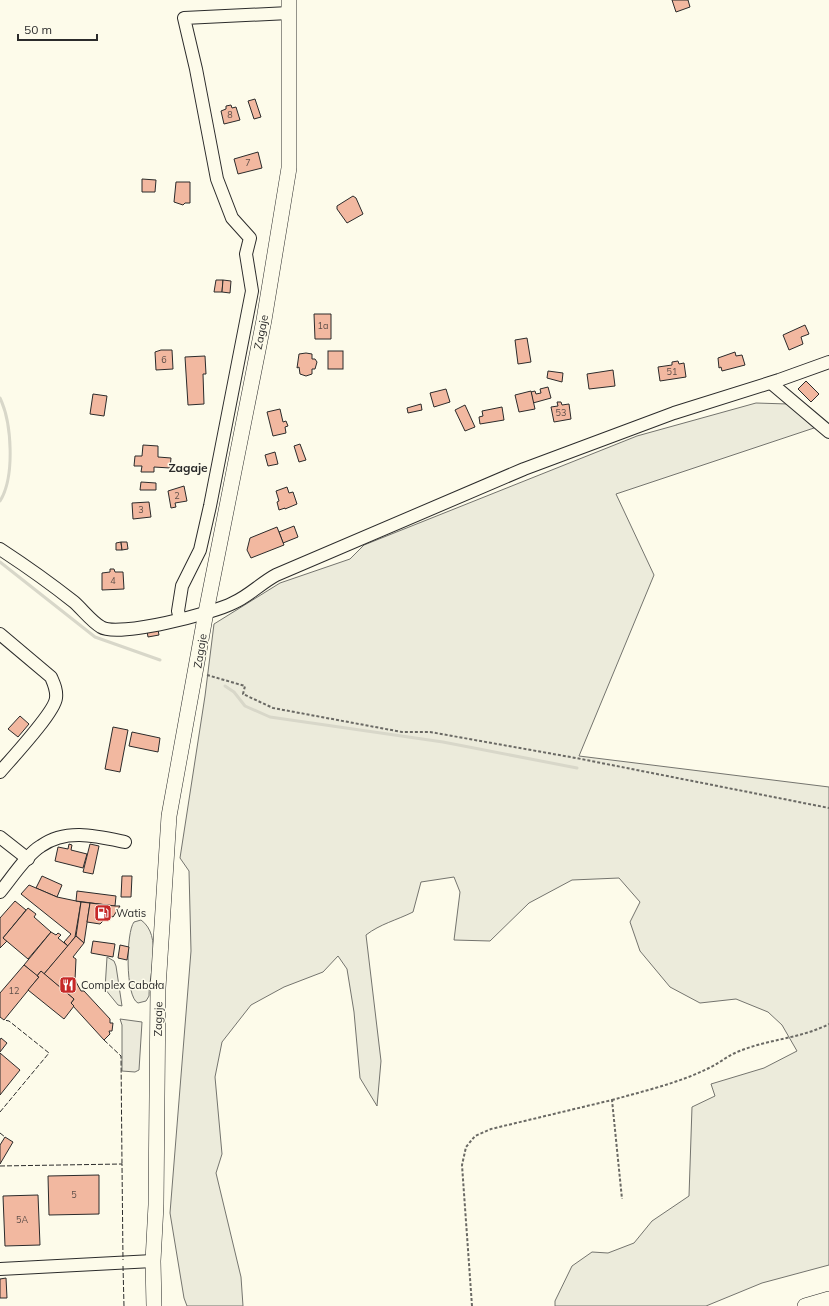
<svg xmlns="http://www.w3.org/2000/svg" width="829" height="1306" viewBox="0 0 829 1306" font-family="Mulish,sans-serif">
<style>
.green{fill:#ecebdb;stroke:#74746e}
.parking{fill:#eceadb;stroke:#74746e}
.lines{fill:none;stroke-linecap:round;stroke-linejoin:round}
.stream{stroke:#d8d7c9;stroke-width:3}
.building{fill:#f2b8a0;stroke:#2b2b2b}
.minor-casing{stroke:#2b2b2b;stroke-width:14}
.major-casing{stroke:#2b2b2b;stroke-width:16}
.path{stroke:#6a6964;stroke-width:2;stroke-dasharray:3 2;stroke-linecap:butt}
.minor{stroke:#fdfbea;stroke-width:12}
.major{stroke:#fdfbea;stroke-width:15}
.fence{stroke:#2b2b2b;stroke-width:1;stroke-dasharray:5 2;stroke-linecap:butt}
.labels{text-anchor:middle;stroke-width:3;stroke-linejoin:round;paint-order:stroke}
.number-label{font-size:9px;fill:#5d4e48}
.street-label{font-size:11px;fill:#2b2b2b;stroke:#fdfbea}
.poi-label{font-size:11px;fill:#2b2b2b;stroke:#fdfbea;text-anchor:start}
.neighbourhood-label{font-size:12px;font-weight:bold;fill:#2b2b2b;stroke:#fdfbea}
</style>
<rect width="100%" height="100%" fill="#fdfbea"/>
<g class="green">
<path d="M756 403 788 404 814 428 616 494 654 575 579 756 829 787V1265L762 1283 706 1306H555V1301L572 1266 592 1252 608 1253 634 1243 652 1221 689 1196 692 1107 715 1096 711 1084 764 1068 797 1051 782 1025 768 1012 736 999 700 1003 670 987 640 951 630 922 640 902 619 878 572 880 529 903 490 941 454 940 460 892 454 877 421 882 413 912C397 920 380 924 366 935L381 1061 377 1106 360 1078 354 1012 347 969 338 956 323 972 284 987 251 1005 222 1042 215 1077 222 1154 216 1173 241 1277 243 1306H187L184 1298 170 1213 191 951 189 871 180 858 205 696 214 624 280 583 350 559 364 545 637 436Z"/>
<path d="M141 920C163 936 149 974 149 996L146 1001 138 1003C125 997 126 932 134 922Z"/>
<polygon points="107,957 114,961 116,966 122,1006 118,1005 105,989"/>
</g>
<polygon class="parking" points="120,1019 142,1022 139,1070 135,1072 122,1071 122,1025"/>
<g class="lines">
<g class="stream">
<path d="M0 398C12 423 15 477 0 501"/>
<polyline points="0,562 95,637 160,660"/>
<polyline points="225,686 234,692 245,706 270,717 443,742 577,768"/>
</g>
</g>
<g class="building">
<polygon points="672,0 688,0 690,7 676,12"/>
<polygon points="255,99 261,117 254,119 248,101"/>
<polygon points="231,105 232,108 236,107 240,120 224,124 221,111 226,109 226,106"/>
<polygon points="258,152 262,168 238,174 234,159"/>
<polygon points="142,179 156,180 155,192 142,192"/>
<polygon points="176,182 190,182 190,203 185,203 183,205 174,202"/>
<polygon points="353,196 356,198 363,214 347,223 337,209 337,206"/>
<polygon points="216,280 223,280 222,292 214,292"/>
<polygon points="223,280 231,281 230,293 222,292"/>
<polygon points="314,314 331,314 331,339 315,339"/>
<polygon points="805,325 809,334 801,337 803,344 789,350 783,335"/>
<polygon points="527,338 531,362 518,364 515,340"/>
<polygon points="161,350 172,350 173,369 156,370 155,352"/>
<rect x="328" y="351" width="15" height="18"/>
<polygon points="735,352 736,356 742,355 745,365 722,371 721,367 719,368 718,358"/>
<polygon points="306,353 312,354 312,359 315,359 317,362 315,369 312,369 312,374 306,376 300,374 299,367 297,368 299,354"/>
<polygon points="205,356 206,374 203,374 204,404 188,405 185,357"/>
<polygon points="678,361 679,364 684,363 686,377 660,381 658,367 672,365 672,362"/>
<polygon points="613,370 615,386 589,389 587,374"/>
<polygon points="548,371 563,373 562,382 547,378"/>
<polygon points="806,381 819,394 811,402 798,389"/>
<polygon points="548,387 551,398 533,403 531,392 535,391 536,394 541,393 540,389"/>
<polygon points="446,389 450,402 434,407 430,393"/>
<polygon points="531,391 535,409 519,412 515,395"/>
<polygon points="93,394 107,396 104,416 90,414"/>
<polygon points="557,402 561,402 562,405 569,404 571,419 554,422 551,407 558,406"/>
<polygon points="421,404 422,410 408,413 407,408"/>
<polygon points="465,405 475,427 465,431 455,410"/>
<polygon points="502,407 504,420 480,424 479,417 483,416 482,411"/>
<polygon points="280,409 283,422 286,421 288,426 285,427 286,433 273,436 267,412"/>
<polygon points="300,444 306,460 299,462 294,446"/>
<polygon points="143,445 158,446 158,457 171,458 170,468 154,467 154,472 141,472 142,466 134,466 135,456 142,456"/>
<polygon points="275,452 278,464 268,466 265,455"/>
<polygon points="141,482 156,483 156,490 140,490"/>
<polygon points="184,486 187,501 175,503 176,507 171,508 168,491"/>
<polygon points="287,487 289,493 293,492 297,504 285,509 285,508 279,510 277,502 279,501 276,491"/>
<polygon points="149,502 151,517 133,519 132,503"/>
<polygon points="294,526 298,537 283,543 279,532"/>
<polygon points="277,527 284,545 251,558 247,550 250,538"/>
<polygon points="121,542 122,550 116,550 116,543"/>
<polygon points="121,542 127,542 128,549 122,550"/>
<polygon points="110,569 114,569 115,572 123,572 124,589 102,590 102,573 110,572"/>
<polygon points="158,630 159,635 148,637 147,631"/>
<polygon points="20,716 29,724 18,737 8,729"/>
<polygon points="113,727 128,730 120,772 105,769"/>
<polygon points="132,732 160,738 158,752 129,746"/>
<polygon points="69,844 72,845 71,850 87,854 83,868 55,861 58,847 68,849"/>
<polygon points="90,844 99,846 93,874 83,872"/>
<polygon points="42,876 62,885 57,897 36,888"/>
<polygon points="122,876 132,876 131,897 121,897"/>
<polygon points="29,885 57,897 81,902 75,937 68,946 64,942 71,934 21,894"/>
<polygon points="77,891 116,896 115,906 76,901"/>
<polygon points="15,901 26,910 3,938 7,941 0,948 0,918"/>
<polygon points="81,902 90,903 84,943 76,936"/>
<polygon points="90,903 115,906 120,906 113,917 111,916 105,919 100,924 87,922"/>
<polygon points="28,908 36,914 34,917 51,932 28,959 3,938"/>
<polygon points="51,932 56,935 58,933 61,935 58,938 68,946 44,974 41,971 37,976 24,965"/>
<polygon points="76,936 84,943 73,957 76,959 75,980 81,991 84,991 110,1019 110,1023 113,1023 112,1031 109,1031 110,1034 104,1040 73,1006 71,1003 74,999 44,974"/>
<polygon points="93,941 115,944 113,957 91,953"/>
<polygon points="120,945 129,947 127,960 118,958"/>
<polygon points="24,965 39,977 4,1020 0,1017 0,993"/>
<polygon points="41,971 74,999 71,1003 74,1006 64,1019 28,990 39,977 37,976"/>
<polygon points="1,1038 7,1043 0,1052 0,1040"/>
<polygon points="0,1053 20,1070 0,1095"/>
<polygon points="5,1137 13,1142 0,1164 0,1145"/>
<polygon points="99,1175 99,1214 49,1215 48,1176"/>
<polygon points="38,1195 40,1245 5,1246 3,1196"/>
<polygon points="6,1278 7,1298 0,1298 0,1279"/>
</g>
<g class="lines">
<defs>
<g id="minor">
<polyline points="771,383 829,432"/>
<path d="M0 549C26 566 50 583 74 602 83 610 91 621 101 627 118 638 214 613 233 603 249 596 261 583 276 575L524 469 674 413 779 380 829 362"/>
<polyline points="180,619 178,611 182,586 200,550 210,506 252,291 246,254 250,238 232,218 217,179 196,69 184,18 289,13"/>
<path d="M0 634 51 677C54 684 57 690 56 698 55 712 11 759 0 772"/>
<polyline points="0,837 28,859"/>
<path d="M0 892C11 879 26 855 41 846 66 828 97 836 125 842"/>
<polyline points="0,1269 153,1261"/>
</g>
<g id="major">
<polyline points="154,1306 153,1261 156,1205 158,988 169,816 206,612 264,320 289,168 289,0"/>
<polyline points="805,1306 829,1299"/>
</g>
</defs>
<use href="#minor" class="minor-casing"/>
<use href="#major" class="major-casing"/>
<g class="path">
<polyline points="207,675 245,686 243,694 273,708 402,732 430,732 576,758 829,808"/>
<path d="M612 1100C644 1091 679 1083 709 1068 718 1064 726 1057 735 1053 766 1039 800 1039 829 1024"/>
<polyline points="472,1306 462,1165 466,1147 475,1136 491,1129 612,1100 622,1199"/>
</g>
<use href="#minor" class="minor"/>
<use href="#major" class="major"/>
<g class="fence">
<polyline points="104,1040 121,1056 122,1164"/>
<polyline points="0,1112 49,1053 9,1021 4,1020"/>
<polyline points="0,1133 5,1137"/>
<polyline points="0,1166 122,1164 123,1260"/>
<polyline points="123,1266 124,1306"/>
</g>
</g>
<defs>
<symbol id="fuel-square" viewBox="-11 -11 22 22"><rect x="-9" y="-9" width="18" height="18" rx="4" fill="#c62828" stroke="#fdfbea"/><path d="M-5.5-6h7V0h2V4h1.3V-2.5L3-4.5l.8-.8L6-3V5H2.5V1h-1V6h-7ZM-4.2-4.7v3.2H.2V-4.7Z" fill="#fff"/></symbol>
<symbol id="restaurant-square" viewBox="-11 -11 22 22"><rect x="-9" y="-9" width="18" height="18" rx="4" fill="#c62828" stroke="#fdfbea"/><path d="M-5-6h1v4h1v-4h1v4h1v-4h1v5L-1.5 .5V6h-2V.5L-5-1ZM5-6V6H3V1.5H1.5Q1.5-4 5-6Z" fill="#fff"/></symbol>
</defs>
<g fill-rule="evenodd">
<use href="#fuel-square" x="93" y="903" width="20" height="20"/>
<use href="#restaurant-square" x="58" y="975" width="20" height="20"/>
</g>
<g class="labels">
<g class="number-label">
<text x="230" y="118">8</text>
<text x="248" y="166">7</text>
<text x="323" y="329">1a</text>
<text x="164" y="363">6</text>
<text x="672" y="375">51</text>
<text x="561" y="416">53</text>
<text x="177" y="499">2</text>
<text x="141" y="513">3</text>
<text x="113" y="584">4</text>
<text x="14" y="994">12</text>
<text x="74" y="1198">5</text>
<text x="22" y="1223">5A</text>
</g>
<g class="street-label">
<text transform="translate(261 332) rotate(-79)" y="4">Zagaje</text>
<text transform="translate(200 651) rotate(-81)" y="4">Zagaje</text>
<text transform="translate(158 1019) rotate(-89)" y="4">Zagaje</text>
</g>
<g class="poi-label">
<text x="116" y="917">Watis</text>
<text x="81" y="989">Complex Cabała</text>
</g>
<g class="neighbourhood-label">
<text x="188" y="472">Zagaje</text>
</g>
</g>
<path d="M18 34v6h79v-6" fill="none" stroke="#2b2b2b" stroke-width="2"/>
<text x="24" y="34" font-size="12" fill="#2b2b2b" stroke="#fdfbea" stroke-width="3" paint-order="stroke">50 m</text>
</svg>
